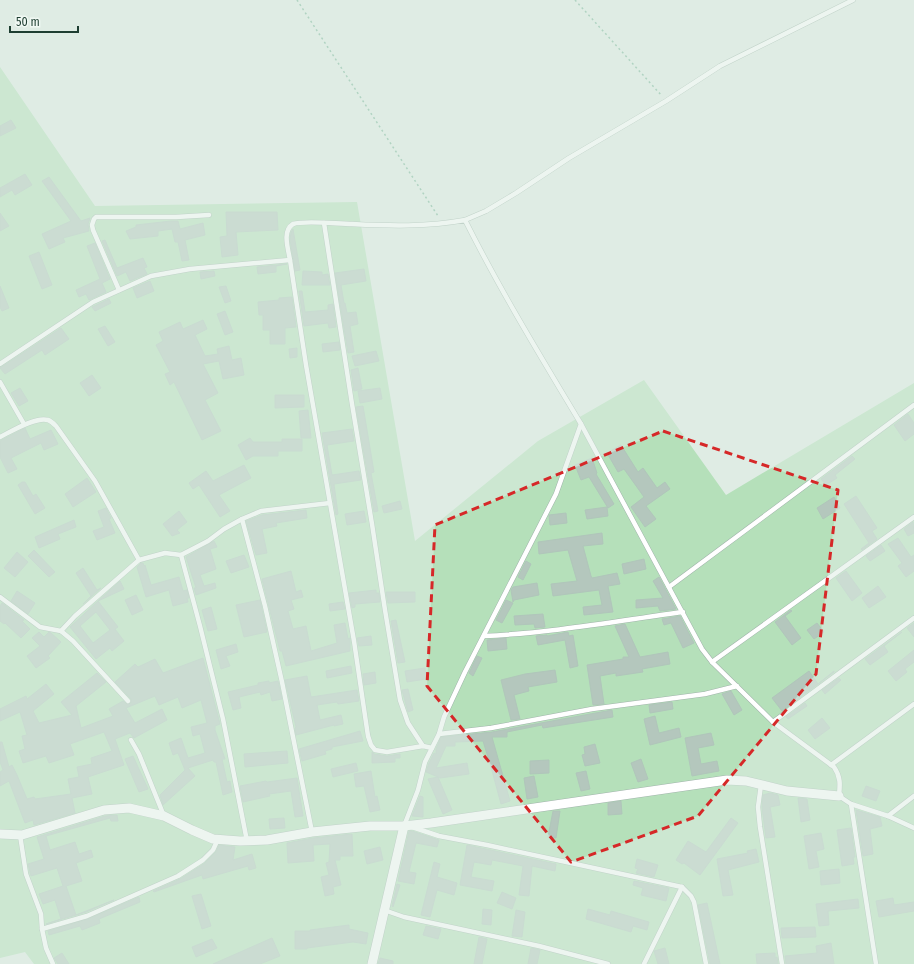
<svg xmlns="http://www.w3.org/2000/svg" width="914" height="964" viewBox="0 0 914 964" font-family="'Fira Sans Condensed',sans-serif">
<style>
.green{fill:#b5e0ba}
.building{fill:#b4c7bd;stroke:#b0c6ba;fill-rule:evenodd}
.lines{fill:none;stroke-linecap:round;stroke-linejoin:round}
.lane-casing{stroke:#a1b4ab;stroke-width:5.5}
.street-casing{stroke:#a1b4ab;stroke-width:10}
.path{stroke:#7bb49a;stroke-width:1.5;stroke-dasharray:2 3;stroke-linecap:butt}
.lane{stroke:#fff;stroke-width:4.5}
.street{stroke:#fff;stroke-width:9}
.marked{fill:none;stroke:#d62828;stroke-width:3;stroke-dasharray:8 5;stroke-linejoin:round}
</style>
<rect width="100%" height="100%" fill="#dfece4"/>
<polygon class="green" points="0,67 95,206 357,202 415,541 538,441 644,380 726,495 914,383 914,964 34,964 25,952 0,958"/>
<g class="building">
<polygon points="11,120 16,128 0,136 0,126"/>
<polygon points="25,174 32,185 15,195 12,190 0,197 0,188"/>
<polygon points="49,177 81,221 90,218 88,224 89,231 63,238 65,242 49,249 42,234 71,221 42,181"/>
<polygon points="226,212 277,212 278,230 236,232 238,255 222,257 220,237 227,236"/>
<polygon points="0,213 9,226 0,231"/>
<polygon points="171,221 178,221 180,229 203,223 205,235 185,240 189,260 182,261 178,242 175,242 172,229 158,231 158,236 130,239 126,231 136,227 136,225"/>
<polygon points="293,229 300,270 295,271 290,240 291,232"/>
<polygon points="105,240 117,268 143,258 147,267 144,268 147,274 130,281 126,272 117,276 102,241"/>
<polygon points="95,243 110,279 102,283 106,292 89,300 86,294 79,297 76,290 100,279 87,246"/>
<polygon points="39,252 52,285 42,289 29,256"/>
<polygon points="287,264 276,266 276,272 258,274 257,267"/>
<polygon points="364,269 366,281 341,285 344,303 345,303 347,313 356,312 358,324 350,326 354,352 348,353 335,273"/>
<polygon points="214,271 215,276 201,279 200,272"/>
<polygon points="303,271 322,272 322,275 328,274 330,285 302,285"/>
<polygon points="150,281 154,291 137,298 133,288"/>
<polygon points="0,286 9,308 2,311 0,307"/>
<polygon points="226,286 231,301 225,303 219,287"/>
<polygon points="299,291 302,291 305,312 328,310 328,305 333,304 336,327 329,328 328,323 304,326"/>
<polygon points="292,297 296,327 285,328 285,344 270,344 270,330 263,330 263,315 259,315 258,302 279,300 279,298"/>
<polygon points="109,299 111,303 95,311 92,307"/>
<polygon points="225,311 233,332 225,335 217,314"/>
<polygon points="203,320 207,329 195,335 205,356 218,354 217,349 229,346 232,360 241,358 244,375 223,379 219,361 203,364 218,393 205,400 221,431 202,440 174,382 170,385 165,374 170,372 156,345 163,341 159,332 180,322 183,329"/>
<polygon points="105,326 115,342 108,346 98,329"/>
<polygon points="61,328 69,339 45,355 42,350 5,374 0,368"/>
<polygon points="339,342 340,350 323,352 322,344"/>
<polygon points="297,348 297,357 290,358 289,349"/>
<polygon points="376,351 379,361 355,366 352,356"/>
<polygon points="358,368 362,389 354,391 351,370"/>
<polygon points="92,375 101,388 89,396 80,383"/>
<polygon points="20,388 28,401 19,406 11,393"/>
<polygon points="380,388 382,399 360,403 358,391"/>
<polygon points="275,395 304,395 304,407 275,408"/>
<polygon points="363,406 374,472 371,473 378,511 374,512 356,407"/>
<polygon points="308,410 311,438 301,438 299,411"/>
<polygon points="908,414 914,423 914,434 905,441 894,425"/>
<polygon points="25,428 30,439 51,430 58,444 44,450 41,443 11,458 17,469 8,473 0,457 0,441"/>
<polygon points="352,429 354,441 327,445 332,475 359,471 361,480 334,484 338,514 336,515 322,433"/>
<polygon points="250,438 253,442 282,442 282,439 302,439 302,451 278,451 278,456 253,456 246,460 238,445"/>
<polygon points="621,445 638,472 643,468 657,488 665,482 670,489 646,506 656,519 645,527 631,507 644,497 624,469 618,472 607,453"/>
<polygon points="852,456 855,459 835,475 837,478 826,485 821,479"/>
<polygon points="592,458 597,473 596,474 614,504 608,508 589,477 581,480 575,465"/>
<polygon points="244,465 251,478 219,495 230,511 220,517 199,485 193,489 189,483 206,471 213,481"/>
<polygon points="87,478 96,492 73,507 65,494"/>
<polygon points="22,482 25,482 33,496 36,494 45,508 35,514 18,485"/>
<polygon points="856,496 877,528 872,531 877,539 862,550 861,549 869,543 844,504"/>
<polygon points="834,497 840,508 823,519 817,508"/>
<polygon points="400,501 402,509 384,513 382,506"/>
<polygon points="607,507 608,516 587,519 585,510"/>
<polygon points="106,508 111,518 109,519 115,533 97,540 93,531 104,527 98,511"/>
<polygon points="306,510 307,518 276,523 277,526 262,529 267,553 256,555 246,521 262,515"/>
<polygon points="179,511 187,522 177,530 180,533 172,536 163,524"/>
<polygon points="364,511 366,522 347,525 345,514"/>
<polygon points="566,513 567,523 550,525 549,515"/>
<polygon points="74,520 76,527 58,534 60,539 39,548 35,537"/>
<polygon points="913,522 914,533 908,536 904,529"/>
<polygon points="602,533 603,544 583,546 591,576 592,578 617,573 620,584 608,586 613,612 584,615 583,607 602,605 599,590 553,596 551,584 577,581 568,550 539,554 538,542"/>
<polygon points="898,538 911,557 914,555 914,571 906,577 898,566 902,563 888,544"/>
<polygon points="214,541 217,547 210,549 216,569 200,575 204,586 215,583 216,588 196,595 194,588 196,588 186,557"/>
<polygon points="881,545 885,551 870,561 866,556"/>
<polygon points="34,550 55,572 49,577 28,556"/>
<polygon points="17,552 28,562 15,577 4,568"/>
<polygon points="244,555 249,567 231,573 226,561"/>
<polygon points="644,559 646,569 624,574 622,564"/>
<polygon points="526,561 531,564 523,580 518,577"/>
<polygon points="141,563 143,563 144,566 145,565 151,585 179,577 183,591 187,590 189,598 187,598 188,602 173,606 169,590 146,597 137,567"/>
<polygon points="83,568 97,590 101,588 83,604 91,596 76,573"/>
<polygon points="291,571 296,592 301,590 303,597 291,600 294,609 288,611 293,629 306,626 311,651 337,643 334,625 345,623 348,639 350,638 350,651 286,666 282,651 280,651 262,579"/>
<polygon points="846,571 862,593 852,601 836,578"/>
<polygon points="659,577 676,609 660,611 658,606 636,608 636,600 663,598 653,581"/>
<polygon points="120,581 124,589 98,601"/>
<polygon points="537,583 539,595 514,600 513,602 511,590 513,587"/>
<polygon points="878,586 886,597 869,608 862,598"/>
<polygon points="376,590 376,593 379,593 380,602 355,604 355,607 352,608 349,593"/>
<polygon points="17,591 35,603 28,614 11,601"/>
<polygon points="386,592 415,592 415,602 388,603"/>
<polygon points="136,595 143,610 132,615 125,600"/>
<polygon points="260,600 267,632 244,637 236,605"/>
<polygon points="506,600 513,603 502,623 496,620"/>
<path d="M98 601 118 627 115 629 124 641 112 651 110 648 96 659 70 627ZM96 612 110 630 93 643 80 626Z"/>
<polygon points="343,602 345,609 330,611 329,604"/>
<polygon points="2,603 24,620 22,621 30,629 21,638 5,623 4,624 0,621 0,606"/>
<polygon points="211,607 217,629 208,631 202,610"/>
<polygon points="791,610 792,611 785,616 801,638 792,645 775,622"/>
<polygon points="543,614 545,627 535,628 534,624 515,625 514,616"/>
<polygon points="680,616 694,643 683,648 671,623 664,625 662,619"/>
<polygon points="396,620 405,662 398,663 391,621"/>
<polygon points="817,623 824,632 814,639 807,630"/>
<polygon points="914,623 914,637 907,628"/>
<polygon points="625,624 640,657 668,652 670,664 642,669 643,672 616,676 616,673 600,676 604,704 593,705 587,665 623,659 623,657 629,657 615,626"/>
<polygon points="39,632 44,637 49,632 51,633 61,642 48,656 50,658 36,668 27,656 40,646 32,638"/>
<polygon points="568,632 569,636 573,635 578,666 570,668 565,640 538,645 536,636 547,635 547,636"/>
<polygon points="902,632 884,646 888,652 870,665 865,659"/>
<polygon points="371,636 372,645 359,646 357,638"/>
<polygon points="506,638 507,649 488,651 487,640"/>
<polygon points="236,644 238,652 226,656 230,666 221,669 216,650"/>
<polygon points="914,650 914,662 905,669 907,672 896,681 888,671"/>
<polygon points="477,656 482,658 473,676 469,673"/>
<polygon points="203,658 220,724 215,726 215,730 225,759 222,759 227,782 230,781 232,792 223,795 216,762 214,762 213,760 188,768 195,776 163,805 160,795 185,770 178,753 173,755 169,743 181,738 188,758 205,753 200,734 193,736 191,727 207,723 201,700 182,708 178,697 159,705 155,696 126,708 135,723 162,709 167,720 134,738 130,733 115,739 124,765 88,777 92,794 72,798 75,813 34,825 33,820 25,823 9,781 0,786 0,772 3,770 0,762 0,742 2,742 9,767 12,765 17,775 27,799 34,797 35,799 71,794 68,779 79,777 77,767 92,764 91,758 112,751 104,732 70,744 74,755 49,763 46,756 23,763 19,751 25,749 22,736 27,735 20,712 0,721 0,709 26,696 27,699 46,684 54,694 33,711 39,723 72,715 61,702 97,673 106,682 76,706 81,728 113,716 109,709 123,701 127,704 131,703 131,699 115,682 135,664 138,667 155,659 163,673"/>
<polygon points="351,666 352,673 327,678 326,671"/>
<polygon points="425,668 426,679 407,682 405,671"/>
<polygon points="555,670 557,682 528,687 529,691 514,695 520,719 511,720 501,680 525,674"/>
<polygon points="809,671 818,684 834,671 834,672 782,711 772,698"/>
<polygon points="375,672 376,683 364,685 363,674"/>
<polygon points="307,676 311,697 357,690 359,701 338,704 337,702 317,705 320,720 341,715 343,724 334,726 334,725 296,735 295,728 296,727 285,680"/>
<polygon points="839,678 841,680 825,694 822,690"/>
<polygon points="269,681 269,683 278,681 282,699 272,701 270,692 261,695 260,692 239,697 241,708 233,710 228,692 258,685 258,683"/>
<polygon points="408,689 413,710 408,712 402,690"/>
<polygon points="731,691 742,710 734,715 722,694"/>
<polygon points="672,702 673,709 650,713 649,705"/>
<polygon points="805,703 807,706 788,719 786,717"/>
<polygon points="612,710 613,717 543,728 542,725 507,732 507,737 492,737 510,801 501,804 491,767 483,741 455,742 455,746 446,746 436,768 467,763 469,774 440,778 438,777 452,810 443,814 428,779 438,777 426,772 429,763 434,753 436,754 436,749 441,737 492,732"/>
<polygon points="655,716 659,733 679,728 681,737 650,745 644,719"/>
<polygon points="822,718 830,728 815,739 808,730"/>
<polygon points="360,731 363,741 332,747 332,749 325,751 326,754 302,761 299,749"/>
<polygon points="711,733 714,745 698,748 701,764 717,761 719,771 692,776 685,738"/>
<polygon points="595,744 600,763 585,766 582,755 585,754 584,747"/>
<polygon points="287,751 288,763 245,767 244,754"/>
<polygon points="372,752 374,754 387,756 400,754 400,758 395,758 395,762 372,763"/>
<polygon points="133,756 148,789 139,792 125,759"/>
<polygon points="641,759 648,779 638,782 631,763"/>
<polygon points="549,760 549,773 530,774 530,761"/>
<polygon points="356,763 358,771 333,777 331,769"/>
<polygon points="371,771 375,797 377,796 380,810 370,812 364,786 356,787 354,774"/>
<polygon points="586,771 590,789 581,791 576,773"/>
<polygon points="534,776 538,797 527,799 524,778"/>
<polygon points="297,778 303,816 295,817 291,791 269,794 270,796 243,802 240,786 266,781 267,782"/>
<polygon points="866,786 880,791 876,801 862,796"/>
<polygon points="770,793 778,795 780,805 770,807 775,837 766,838 762,807 763,795"/>
<polygon points="420,796 423,797 423,817 412,816"/>
<polygon points="798,798 807,799 810,820 801,822"/>
<polygon points="621,801 622,814 608,815 608,803"/>
<polygon points="856,810 880,817 882,826 870,829 873,854 863,856"/>
<polygon points="553,811 560,811 556,838 548,837"/>
<polygon points="117,815 118,821 111,821 110,818 46,836 50,850 75,842 79,854 91,850 93,857 76,863 82,881 66,886 76,915 114,900 86,912 46,924 61,919 55,900 43,904 39,894 63,886 57,868 31,876 28,864 44,859 37,837 105,816"/>
<polygon points="284,818 285,828 270,829 269,819"/>
<polygon points="731,818 738,823 700,875 684,863 682,864 676,860 688,841 706,852"/>
<polygon points="851,828 855,857 853,857 854,864 842,866 837,830"/>
<polygon points="409,831 412,831 439,840 437,847 416,843 409,872 416,873 414,884 398,881"/>
<polygon points="821,833 824,849 816,851 819,867 809,869 804,836"/>
<polygon points="352,834 353,856 340,856 340,860 335,860 341,885 333,887 334,894 325,896 321,877 329,875 326,863 329,862 330,844 313,845 314,861 288,863 287,843 313,838"/>
<polygon points="219,845 235,847 233,860 252,854 256,868 249,870 248,866 203,879 202,875 154,892 153,891 180,879 205,863 216,852"/>
<polygon points="467,845 556,864 555,871 532,866 529,896 519,895 523,866 492,860 491,865 474,862 471,877 494,881 492,891 460,885"/>
<polygon points="380,847 383,860 367,864 364,851"/>
<polygon points="756,849 759,862 728,870 733,895 723,896 717,859 748,853 747,851"/>
<polygon points="637,859 658,865 654,877 636,873 638,869 635,868"/>
<polygon points="434,862 440,864 437,877 457,883 454,895 437,890 430,917 421,915"/>
<polygon points="839,869 840,883 821,885 820,871"/>
<polygon points="634,881 669,888 666,901 641,895 643,888 633,885"/>
<polygon points="397,884 400,885 393,907 392,906"/>
<polygon points="502,892 516,898 512,909 497,903"/>
<polygon points="201,894 211,926 202,929 192,896"/>
<polygon points="139,897 140,902 99,919 100,923 82,930 80,926 49,935 48,931 88,919"/>
<polygon points="893,898 894,905 914,902 914,911 879,917 876,901"/>
<polygon points="858,899 859,908 828,911 829,925 819,926 816,904"/>
<polygon points="707,903 720,964 710,964 698,905"/>
<polygon points="483,909 492,910 491,925 482,924"/>
<polygon points="588,909 610,915 611,911 649,922 647,930 633,926 631,932 586,919"/>
<polygon points="516,910 525,912 522,937 512,936"/>
<polygon points="349,925 349,929 368,933 366,944 353,942 307,948 307,949 295,949 295,931 310,931 310,930"/>
<polygon points="426,926 441,929 438,939 423,935"/>
<polygon points="815,927 816,937 782,938 781,928"/>
<polygon points="479,937 487,939 482,964 474,964"/>
<polygon points="272,938 280,956 260,964 213,964"/>
<polygon points="212,939 217,948 196,957 192,947"/>
<polygon points="831,943 834,964 786,964 785,956 817,953 816,946"/>
<polygon points="531,948 540,950 537,964 528,964"/>
<polygon points="665,948 669,964 658,964 654,951"/>
<polygon points="62,953 69,964 58,964 54,958"/>
<polygon points="775,953 775,958 777,957 778,964 757,964 756,954"/>
<polygon points="380,958 393,961 393,964 378,964"/>
</g>
<g class="lines">
<defs>
<g id="lane">
<polyline points="465,220 486,211 516,193 569,158 666,101 720,66 853,0"/>
<polyline points="324,223 352,404 372,524 385,610 400,700 408,723 423,746"/>
<polyline points="290,260 306,365 354,641 368,736 371,745 375,750 387,752 423,746 432,748"/>
<polyline points="119,290 93,230 92,225 94,219 96,217 176,217 209,215"/>
<path d="M0 364 93 302 151 276 190 269 290 260C288 248 282 231 293 224 305 220 338 224 352 224 390 226 427 227 465 220 500 290 541 357 581 424L556 494 465 672 444 717 439 734 425 762 418 790 404 826"/>
<polyline points="0,382 24,424"/>
<path d="M581 424 702 649 712 662 773 722 834 767C841 777 840 785 839 796L851 804 888 816 914 828"/>
<path d="M0 437C10 432 36 416 48 420 51 421 54 424 56 426L95 481 139 560"/>
<polyline points="242,519 261,511 330,503"/>
<polyline points="181,555 200,626 223,719 247,841"/>
<polyline points="669,587 914,405"/>
<polyline points="0,597 40,627 61,631 73,641 128,701"/>
<polyline points="61,631 75,616 139,560 165,553 181,555 208,541 224,529 242,519 265,606 282,682 312,832"/>
<path d="M484 636C551 633 617 621 683 612"/>
<polyline points="712,662 914,517"/>
<polyline points="773,722 914,618"/>
<polyline points="439,734 491,728 592,709 705,694 737,686"/>
<polyline points="131,740 139,754 164,816"/>
<polyline points="831,765 914,704"/>
<polyline points="761,785 758,807 760,827 782,964"/>
<polyline points="851,804 876,964"/>
<polyline points="888,816 914,796"/>
<polyline points="412,827 439,836 487,845 682,887 644,964"/>
<polyline points="20,835 26,874 41,914 42,929 87,916 178,876 203,860 213,850 218,839"/>
<polyline points="682,887 691,896 694,902 706,964"/>
<polyline points="384,910 404,917 539,946 608,964"/>
<polyline points="42,929 46,948 53,964"/>
</g>
<g id="street">
<polyline points="0,834 22,835 104,810 129,808 164,816 192,830 213,839 240,841 267,840 312,832 370,826 404,826 431,823 727,780 746,781 787,791 839,796"/>
<polyline points="372,964 404,826"/>
</g>
</defs>
<use href="#lane" class="lane-casing"/>
<use href="#street" class="street-casing"/>
<g class="path">
<polyline points="297,0 438,216"/>
<polyline points="575,0 662,96"/>
</g>
<use href="#lane" class="lane"/>
<use href="#street" class="street"/>
</g>
<path d="M0 0H914V964H0ZM663 431 838 490 816 674 698 816 571 862 427 686 435 525Z" fill="#dfece4" fill-opacity=".55" fill-rule="evenodd"/>
<path class="marked" d="M663 431 838 490 816 674 698 816 571 862 427 686 435 525Z"/>
<path d="M10 26v6h68v-6" fill="none" stroke="#1e3e31" stroke-width="2"/>
<text x="16" y="26" font-size="12" fill="#1e3e31" stroke="#f0f8f3" stroke-width="3" paint-order="stroke">50 m</text>
</svg>
